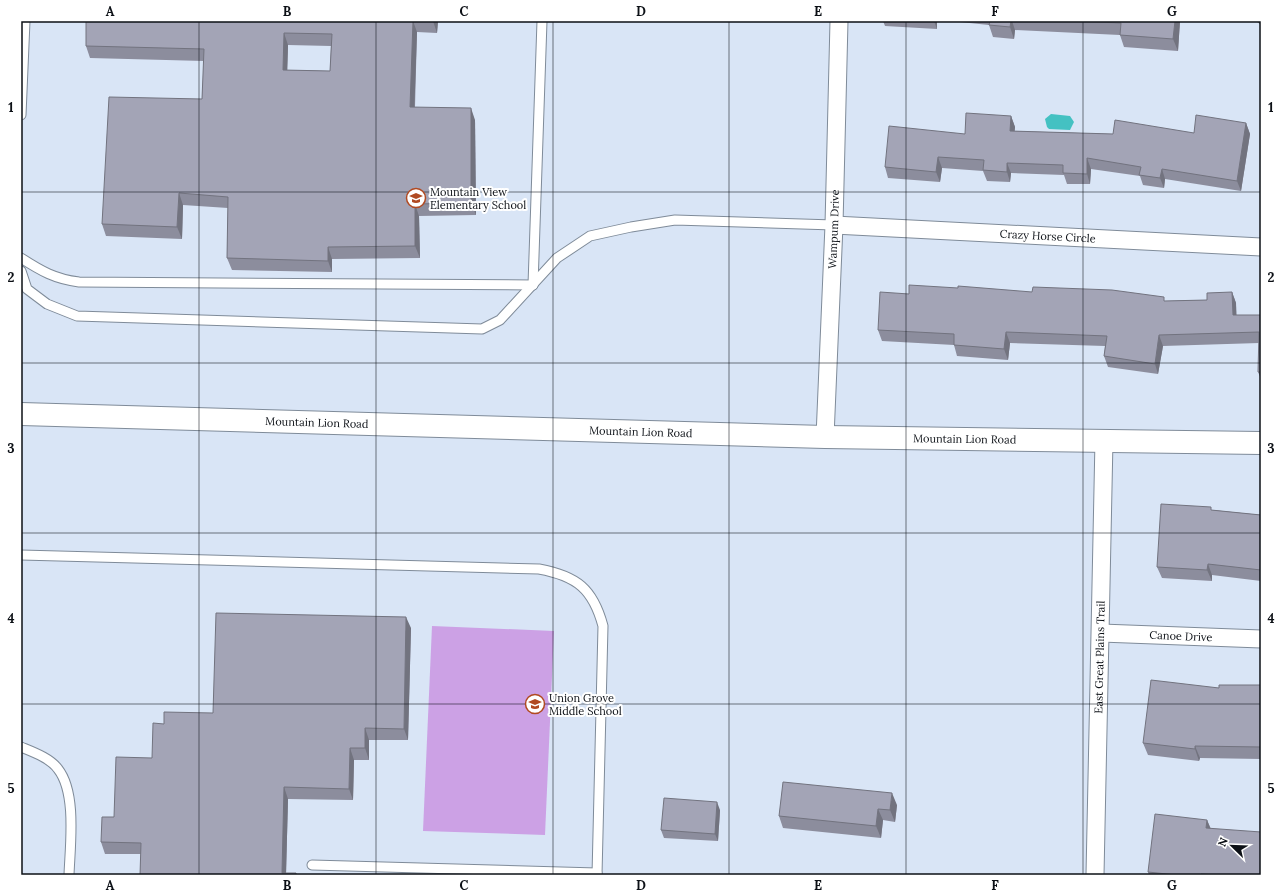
<svg xmlns="http://www.w3.org/2000/svg" width="1282" height="896" viewBox="0 0 1282 896" font-family="Lora,serif">
<style>
.green{fill:#cca1e5}
.water{fill:#44c1c2}
.lines{fill:none;stroke-linecap:round;stroke-linejoin:round}
.service-casing{stroke:#7f8b99;stroke-width:11}
.minor-casing{stroke:#7f8b99;stroke-width:19}
.tertiary-casing{stroke:#7f8b99;stroke-width:24}
.service{stroke:#fff;stroke-width:9}
.minor{stroke:#fff;stroke-width:17}
.tertiary{stroke:#fff;stroke-width:22}
.wall{fill:#8c8d9d;fill-rule:evenodd}
.shaded-wall{fill:#72737f}
.building{fill:#a3a4b6;stroke:#72737f;fill-rule:evenodd}
.grid{fill:none;stroke:#0c1016;stroke-width:1;stroke-opacity:0.55}
.labels{text-anchor:middle;stroke-width:4;stroke-linejoin:round;paint-order:stroke}
.poi-label{font-size:11px;fill:#0c1016;stroke:#fff;text-anchor:start}
.street-label{font-size:11px;fill:#0c1016;stroke:#fff}
.neatline{fill:none;stroke:#0c1016;stroke-width:1.5}
.grid-label{font-size:13px;text-anchor:middle;font-weight:bold;fill:#0c1016}
</style>
<rect width="100%" height="100%" fill="#d9e5f6"/>
<polygon class="green" points="432,626 554,631 545,835 423,831"/>
<polygon class="water" points="1051,114 1070,116 1074,122 1070,130 1049,129 1047,127 1045,119"/>
<g class="lines">
<defs>
<g id="service">
<polyline points="21,115 25,21"/>
<path d="M21 258C41 271 55 279 79 282L533 285"/>
<polyline points="21,271 27,289 47,304 77,316 482,329 500,320 557,258 590,236 631,227 675,220 834,225"/>
<polyline points="533,285 542,21"/>
<path d="M21 555 539 569C577 576 593 589 603 626L597 875"/>
<path d="M21 747C33 752 50 758 58 769 77 793 70 846 69 875"/>
<polyline points="312,865 597,873"/>
</g>
<g id="minor">
<path id="s1" d="M834 225 1261 247"/>
<path id="s2" d="M825 437 834 225 839 21"/>
<path id="s3" d="M1101 633 1261 639"/>
<path id="s4" d="M1095 875 1104 440"/>
</g>
<g id="tertiary">
<path id="s5" d="M21 414 825 437 1261 443"/>
</g>
</defs>
<use href="#service" class="service-casing"/>
<use href="#minor" class="minor-casing"/>
<use href="#tertiary" class="tertiary-casing"/>
<use href="#service" class="service"/>
<use href="#minor" class="minor"/>
<use href="#tertiary" class="tertiary"/>
</g>
<g class="wall">
<path d="M86 21H438L437 33 417 32 415 107 475 120 476 215 419 216 420 258 332 259V272L232 270 227 258 228 208 183 205 182 239 106 236 102 224 202 99 204 61 90 58 86 46ZM288 45 331 46 330 71 287 70Z"/>
<polygon points="883,21 937,21 937,29 885,26"/>
<polygon points="950,21 1180,21 1178,51 1124,47 1120,35 1015,30 1014,39 993,37 989,25"/>
<polygon points="1256,21 1261,21 1261,25"/>
<polygon points="1011,116 1015,127 1014,131 1113,134 1194,133 1246,123 1250,134 1241,191 1165,179 1164,188 1143,185 1140,176 1091,169 1090,184 1067,184 1064,175 1011,173 1010,182 987,181 983,171 942,168 940,182 888,178 885,167 965,134"/>
<polygon points="1032,292 1165,301 1207,300 1232,292 1236,303 1236,315 1261,315 1261,379 1258,372 1259,343 1163,346 1158,374 1108,367 1104,356 1105,346 1010,343 1008,360 957,356 954,345 882,341 878,330 909,294"/>
<polygon points="1213,510 1261,515 1261,581 1212,575 1212,581 1162,578 1157,567"/>
<polygon points="411,628 408,740 369,740 369,760 354,760 353,800 288,799 286,873 296,873 297,875 140,875 141,854 105,854 101,842 114,817 152,758 164,724 213,713"/>
<polygon points="1261,685 1261,759 1200,758 1199,761 1148,755 1143,743 1219,688"/>
<polygon points="897,805 895,822 883,820 881,838 783,828 779,816"/>
<polygon points="720,810 718,841 664,838 661,830"/>
<polygon points="1207,820 1211,829 1261,875 1149,875 1148,872"/>
</g>
<g class="shaded-wall">
<polygon points="413,21 417,32 414,118 410,107"/>
<polygon points="433,21 438,21 437,33"/>
<polygon points="934,21 937,21 937,29"/>
<polygon points="1011,21 1012,21 1015,30 1014,39 1010,27"/>
<polygon points="1175,21 1180,21 1178,51 1173,39"/>
<polygon points="284,33 288,45 287,82 283,70"/>
<polygon points="471,108 475,120 476,215 471,203"/>
<polygon points="1011,116 1015,127 1014,142 1010,131"/>
<polygon points="1246,123 1250,134 1241,191 1237,181"/>
<polygon points="938,157 942,168 940,182 936,172"/>
<polygon points="1087,158 1091,169 1090,184 1087,174"/>
<polygon points="1007,163 1011,173 1010,182 1007,172"/>
<polygon points="1162,169 1165,179 1164,188 1160,178"/>
<polygon points="179,193 183,205 182,239 177,227"/>
<polygon points="415,204 419,216 420,258 415,246"/>
<polygon points="328,247 332,259 332,272 328,261"/>
<polygon points="1232,292 1236,303 1237,325 1233,315"/>
<polygon points="1006,332 1010,343 1008,360 1004,349"/>
<polygon points="1159,335 1163,346 1158,374 1155,364"/>
<polygon points="1208,564 1212,575 1212,581 1207,570"/>
<polygon points="406,617 411,628 408,740 404,729"/>
<polygon points="365,728 369,740 369,760 365,748"/>
<polygon points="1195,746 1200,758 1199,761 1195,749"/>
<polygon points="350,748 354,760 353,800 349,789"/>
<polygon points="284,787 288,799 286,875 282,873"/>
<polygon points="892,793 897,805 895,822 890,810"/>
<polygon points="717,802 720,810 718,841 715,834"/>
<polygon points="878,809 883,820 881,838 876,826"/>
<polygon points="1207,820 1211,830 1206,828"/>
</g>
<g class="building">
<path d="M86 21H413L410 107 471 108V203L415 204V246L328 247V261L227 258 228 197 179 193 177 227 102 224 109 97 202 99 204 49 86 46ZM284 33 332 34 330 71 283 70Z"/>
<polygon points="990,21 1011,21 1010,27 989,25"/>
<polygon points="1072,21 1175,21 1173,39 1120,35 1121,23"/>
<polygon points="966,113 1011,116 1010,131 1113,134 1115,120 1194,133 1196,115 1246,123 1237,181 1162,169 1160,178 1139,175 1141,167 1087,158 1087,174 1063,173 1063,165 1007,163 1007,172 983,170 984,160 938,157 936,172 885,167 889,126 965,134"/>
<polygon points="909,285 958,288 958,286 1032,292 1033,287 1112,290 1164,297 1164,301 1207,300 1207,293 1232,292 1233,315 1261,315 1261,372 1258,372 1259,332 1159,335 1155,364 1104,356 1107,336 1006,332 1004,349 954,345 954,334 878,330 880,292 909,294"/>
<polygon points="1161,504 1211,507 1211,510 1261,515 1261,570 1208,564 1207,570 1157,567"/>
<polygon points="216,613 406,617 404,729 365,728 365,748 350,748 349,789 284,787 282,873 296,873 296,875 140,875 141,843 101,842 102,817 114,817 116,757 152,758 153,723 164,724 164,712 213,713"/>
<polygon points="1151,680 1219,688 1219,685 1261,685 1261,747 1195,746 1195,749 1143,743"/>
<polygon points="783,782 892,793 890,810 878,809 876,826 779,816"/>
<polygon points="664,798 717,802 715,834 661,830"/>
<polygon points="1155,814 1207,820 1206,828 1261,832 1261,875 1220,875 1201,874 1201,875 1176,875 1148,872"/>
</g>
<path class="grid" d="M199 21V875M376 21V875M553 21V875M729 21V875M906 21V875M1083 21V875M21 192H1261M21 363H1261M21 533H1261M21 704H1261"/>
<defs>
<symbol id="school-ring" viewBox="-11 -11 22 22"><circle r="9.5" fill="#fff" stroke="#b14a22" stroke-width="1.5"/><path d="M0-5L7-2L0 1L-7-2ZM-4 1L0 2.5L4 1V4Q0 6-4 4Z" fill="#b14a22"/></symbol>
</defs>
<g fill-rule="evenodd">
<use href="#school-ring" x="405" y="187" width="22" height="22"/>
<use href="#school-ring" x="524" y="693" width="22" height="22"/>
</g>
<g class="labels">
<g class="poi-label">
<text x="430" y="196">Mountain View<tspan x="430" dy="13">Elementary School</tspan></text>
<text x="549" y="702">Union Grove<tspan x="549" dy="13">Middle School</tspan></text>
</g>
<g class="street-label">
<text dy="4" stroke="none"><textPath href="#s2" startOffset="208">Wampum Drive</textPath></text>
<text dy="4" stroke="none"><textPath href="#s1" startOffset="214">Crazy Horse Circle</textPath></text>
<text dy="4" stroke="none"><textPath href="#s5" startOffset="296">Mountain Lion Road</textPath></text>
<text dy="4" stroke="none"><textPath href="#s5" startOffset="620">Mountain Lion Road</textPath></text>
<text dy="4" stroke="none"><textPath href="#s5" startOffset="944">Mountain Lion Road</textPath></text>
<text dy="4" stroke="none"><textPath href="#s3" startOffset="80">Canoe Drive</textPath></text>
<text dy="4" stroke="none"><textPath href="#s4" startOffset="218">East Great Plains Trail</textPath></text>
</g>
</g>
<rect width="1282" height="896" fill="none" stroke="#ffffff" stroke-width="44"/>
<g transform="translate(1232 846) rotate(293)" stroke="#ffffff" stroke-width="3" paint-order="stroke">
<path d="M0-3L7 15L0 10L-7 15Z" fill="#0c1016"/>
<text y="-6" font-size="11" font-weight="bold" text-anchor="middle" fill="#0c1016">N</text>
</g>
<rect x="22" y="22" width="1238" height="852" class="neatline"/>
<g class="grid-label">
<text x="110" y="16">A</text>
<text x="287" y="16">B</text>
<text x="464" y="16">C</text>
<text x="641" y="16">D</text>
<text x="818" y="16">E</text>
<text x="995" y="16">F</text>
<text x="1172" y="16">G</text>
<text x="11" y="112">1</text>
<text x="1271" y="112">1</text>
<text x="11" y="282">2</text>
<text x="1271" y="282">2</text>
<text x="11" y="453">3</text>
<text x="1271" y="453">3</text>
<text x="11" y="623">4</text>
<text x="1271" y="623">4</text>
<text x="11" y="793">5</text>
<text x="1271" y="793">5</text>
<text x="110" y="890">A</text>
<text x="287" y="890">B</text>
<text x="464" y="890">C</text>
<text x="641" y="890">D</text>
<text x="818" y="890">E</text>
<text x="995" y="890">F</text>
<text x="1172" y="890">G</text>
</g>
</svg>
